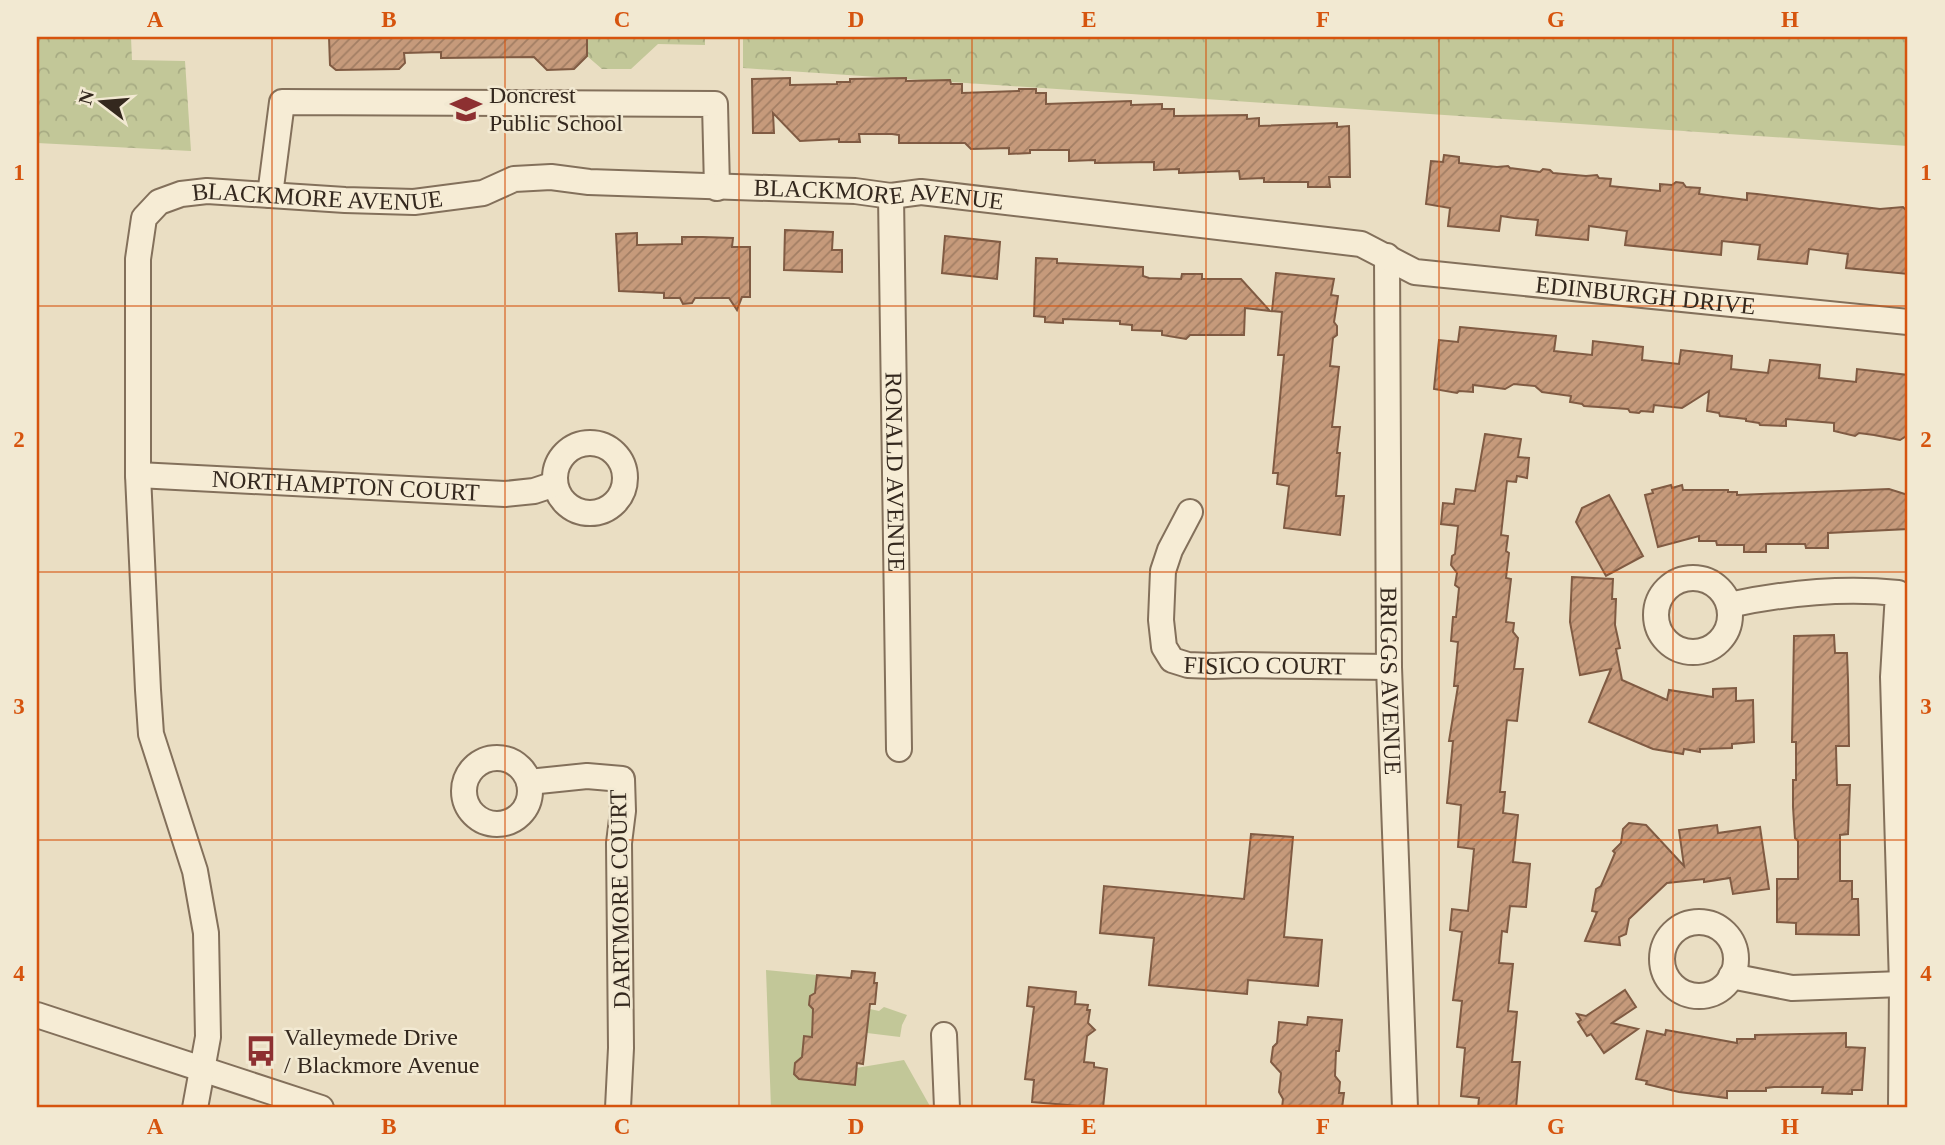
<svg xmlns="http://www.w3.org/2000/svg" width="1945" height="1145" viewBox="0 0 1945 1145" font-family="Georgia,serif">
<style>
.grass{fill:#c2c798}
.forest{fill:url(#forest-crowns)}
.building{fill:url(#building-hatch);stroke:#805b43;stroke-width:2}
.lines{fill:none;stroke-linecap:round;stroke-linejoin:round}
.minor-casing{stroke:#83705b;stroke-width:28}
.minor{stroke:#f6ecd5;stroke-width:24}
.grid{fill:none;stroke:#d6540e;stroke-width:2;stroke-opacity:0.55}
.labels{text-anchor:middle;stroke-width:5;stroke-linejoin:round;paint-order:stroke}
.poi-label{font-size:24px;fill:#34281e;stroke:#f2e9d2;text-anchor:start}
.street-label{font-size:24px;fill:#34281e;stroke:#f2e9d2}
.neatline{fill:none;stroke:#d6540e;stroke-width:2.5}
.grid-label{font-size:23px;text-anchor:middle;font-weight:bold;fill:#d6540e}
</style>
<defs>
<pattern id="forest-crowns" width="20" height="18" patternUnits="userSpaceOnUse" patternTransform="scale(1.75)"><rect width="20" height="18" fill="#c2c798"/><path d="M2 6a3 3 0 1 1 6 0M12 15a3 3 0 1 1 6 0" fill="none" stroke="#a7ab83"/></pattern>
<pattern id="building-hatch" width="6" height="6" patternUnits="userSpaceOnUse" patternTransform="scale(1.75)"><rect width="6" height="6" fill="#c69a7b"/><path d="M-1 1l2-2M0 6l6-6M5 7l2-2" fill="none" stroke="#a27e64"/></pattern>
</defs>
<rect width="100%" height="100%" fill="#eadec3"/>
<polygon class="grass" points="766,970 817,975 815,993 810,996 879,1011 884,1007 907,1015 902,1025 900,1037 867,1033 830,1038 804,1036 802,1057 795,1063 856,1068 904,1060 931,1108 852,1108 852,1106 771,1108"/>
<g class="forest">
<polygon points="37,37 131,37 132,60 185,61 191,151 37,143"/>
<polygon points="587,37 705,37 705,45 658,44 631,69 602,69 587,56"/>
<polygon points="743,37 1908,37 1908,146 743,68"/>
</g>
<g class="building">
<polygon points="329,37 587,37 587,56 574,69 547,70 534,57 441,58 441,52 404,53 405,63 399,69 336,70 330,65"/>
<polygon points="790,78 790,85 837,84 837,82 850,82 850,79 906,78 906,81 950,80 951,84 962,84 962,93 1019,91 1019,89 1036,89 1036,93 1046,93 1046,104 1131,101 1131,105 1162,104 1162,109 1174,109 1174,116 1247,115 1247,119 1259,118 1259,126 1337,123 1337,127 1349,126 1350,177 1329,177 1330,187 1308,187 1308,182 1264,182 1264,178 1240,179 1239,171 1179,173 1179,169 1154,170 1154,162 1095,163 1095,160 1069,161 1069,150 1030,150 1030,153 1009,154 1009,148 971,149 965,143 899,143 899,135 892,134 859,134 860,142 839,142 839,139 800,141 773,113 774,133 753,133 752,79"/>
<polygon points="1444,155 1459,157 1459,163 1497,167 1508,166 1510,168 1540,172 1543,169 1550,170 1553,173 1586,176 1597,175 1599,178 1611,179 1610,186 1660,191 1660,184 1672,185 1676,182 1683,183 1686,187 1700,188 1699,194 1747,200 1747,193 1757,194 1880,209 1903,207 1908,212 1908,274 1846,268 1848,254 1809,249 1807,264 1758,259 1760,245 1722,241 1721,255 1625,245 1627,231 1589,226 1588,240 1536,235 1538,220 1514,218 1501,216 1499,231 1448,226 1450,208 1426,204 1431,161 1443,162"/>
<polygon points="785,230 833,232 832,250 842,250 842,272 784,270"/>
<polygon points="637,233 637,245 682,244 682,237 703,237 733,238 732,247 750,247 750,297 742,297 737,310 729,298 695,298 692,303 683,304 680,298 664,298 664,293 619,291 616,234"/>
<polygon points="945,236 1000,242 997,279 942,273"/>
<polygon points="1036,258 1057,259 1057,263 1143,267 1143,276 1149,278 1181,279 1182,274 1202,274 1202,279 1241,279 1270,311 1245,308 1244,335 1190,335 1186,339 1162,335 1162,331 1132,330 1132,325 1120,324 1120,321 1063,319 1063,323 1045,322 1045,317 1034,316"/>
<polygon points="1276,273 1334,279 1331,295 1338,296 1334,322 1337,326 1337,335 1333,338 1330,366 1339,367 1332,427 1340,427 1337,453 1340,453 1336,496 1344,496 1340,535 1284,528 1289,486 1277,484 1278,473 1273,473 1284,355 1278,355 1282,312 1272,311"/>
<polygon points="1460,327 1556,336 1554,351 1592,355 1593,341 1643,347 1642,360 1679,364 1681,350 1732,356 1731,369 1768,373 1770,360 1820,365 1819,378 1856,382 1857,369 1908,375 1908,435 1900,440 1874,435 1859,433 1855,436 1834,431 1834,423 1786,419 1786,426 1760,425 1759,423 1746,421 1746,419 1720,416 1719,413 1707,411 1709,391 1682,408 1654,405 1653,412 1641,411 1639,413 1630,412 1628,409 1584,406 1582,404 1570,402 1571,396 1542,392 1535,386 1514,384 1505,389 1473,385 1473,392 1459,391 1457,393 1434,389 1439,340 1458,342"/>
<polygon points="1485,434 1521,439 1518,457 1529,458 1527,478 1517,476 1516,482 1507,481 1501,535 1508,536 1506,551 1509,553 1506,578 1511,579 1506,622 1514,623 1513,632 1518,638 1514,669 1523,669 1517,721 1507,720 1500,792 1505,792 1503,813 1518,815 1513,862 1530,864 1526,907 1510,906 1507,932 1502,931 1499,963 1513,964 1508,1011 1517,1012 1512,1062 1520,1062 1516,1108 1478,1108 1479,1098 1461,1096 1465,1048 1457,1047 1462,1001 1453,1000 1462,932 1450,930 1452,909 1468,911 1474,849 1458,847 1461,805 1447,803 1453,741 1449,741 1458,686 1454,686 1458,642 1451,641 1453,617 1456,617 1459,588 1455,585 1457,573 1451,565 1452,556 1455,554 1458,526 1441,524 1443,503 1454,504 1456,489 1475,491"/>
<polygon points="1671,485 1672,488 1682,485 1683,490 1728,490 1728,492 1737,492 1737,495 1889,489 1908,495 1908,529 1828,533 1828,548 1806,548 1805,544 1766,544 1766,552 1744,552 1744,545 1717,545 1716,541 1699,541 1699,536 1658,547 1645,495 1653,493 1652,490"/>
<polygon points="1609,495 1643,556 1606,576 1576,522 1582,508"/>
<polygon points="1572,577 1613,579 1612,599 1616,599 1615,625 1620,648 1616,649 1622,680 1667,700 1669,690 1713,697 1713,689 1736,688 1736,701 1753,700 1754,742 1732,744 1732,748 1700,749 1700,752 1684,749 1683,754 1653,749 1589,722 1611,669 1580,675 1570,622"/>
<polygon points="1834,635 1835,653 1847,653 1848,680 1849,746 1836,746 1837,785 1850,785 1848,834 1840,835 1840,881 1852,881 1852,899 1858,899 1859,935 1796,934 1796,923 1777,922 1777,879 1798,879 1798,841 1795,838 1793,807 1793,780 1796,780 1796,742 1792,742 1794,636"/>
<polygon points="1629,823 1646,825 1684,866 1679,830 1717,825 1718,833 1760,827 1769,889 1733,894 1730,878 1704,882 1704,879 1667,883 1629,919 1626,934 1619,937 1620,945 1585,941 1597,912 1592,911 1596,889 1601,886 1615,853 1613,851 1621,843 1623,829"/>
<polygon points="1251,834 1293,837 1284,937 1322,940 1318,986 1248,980 1247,994 1149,985 1154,938 1100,933 1104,886 1244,899"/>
<polygon points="852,971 875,973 874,983 877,983 875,1004 870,1004 863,1064 857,1063 855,1085 799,1079 794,1074 795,1063 802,1057 804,1036 812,1037 813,1009 809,1005 810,996 815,993 817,975 851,978"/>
<polygon points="1029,987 1076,992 1075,1004 1088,1005 1087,1010 1090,1010 1088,1023 1095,1030 1087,1036 1084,1062 1094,1063 1094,1067 1107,1069 1103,1108 1032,1102 1034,1080 1025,1079 1034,1007 1027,1006"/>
<polygon points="1625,990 1636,1007 1612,1023 1638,1029 1604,1053 1591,1034 1587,1036 1578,1022 1581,1020 1577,1014 1586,1016"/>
<polygon points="1308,1017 1342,1020 1339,1051 1336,1051 1335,1076 1340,1082 1339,1093 1344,1093 1342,1108 1282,1108 1283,1099 1279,1092 1281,1073 1271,1062 1273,1047 1277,1043 1279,1022 1307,1025"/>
<polygon points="1666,1030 1737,1043 1737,1039 1755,1039 1755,1035 1846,1033 1846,1047 1865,1048 1862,1090 1852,1090 1852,1094 1822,1093 1823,1087 1774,1087 1766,1088 1766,1091 1727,1091 1727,1098 1679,1092 1646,1084 1647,1081 1636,1079 1647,1031 1665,1035"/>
</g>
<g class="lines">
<defs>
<g id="minor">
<polyline points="270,195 282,102 715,104 717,188"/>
<path id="s1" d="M891 196 899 749"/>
<path id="s2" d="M1387 256 1389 667 1405 1108"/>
<circle cx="590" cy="478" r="35"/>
<path id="s3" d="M138 475 505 494 534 491 555 484"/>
<path id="s4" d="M1190 512 1170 550 1163 571 1161 620 1164 647 1172 660 1188 665 1213 666 1240 665 1389 667"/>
<circle cx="1693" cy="615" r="37"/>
<path d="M1729 605C1785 593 1841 587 1898 593L1893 677 1902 984 1901 1108"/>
<circle cx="497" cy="791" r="33"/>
<polyline points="529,782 587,776 622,779 623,811 619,843 621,1048 618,1108"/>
<circle cx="1699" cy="959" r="37"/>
<polyline points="1731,976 1792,988 1902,984"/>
<polyline points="37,1015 321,1108"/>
<polyline points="944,1035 947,1108"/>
<path id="s5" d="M195 1108 208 1037 206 933 195 871 151 734 148 690 138 475V259L144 218 159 202 181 194 207 191 345 200 414 202 483 193 514 179 551 177 589 182 855 191 891 196 921 192 1361 244 1415 272 1908 322"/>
</g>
</defs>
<use href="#minor" class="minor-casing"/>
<use href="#minor" class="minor"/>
</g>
<path class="grid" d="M272 37V1108M505 37V1108M739 37V1108M972 37V1108M1206 37V1108M1439 37V1108M1673 37V1108M37 306H1908M37 572H1908M37 840H1908"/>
<defs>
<symbol id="school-bare" viewBox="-9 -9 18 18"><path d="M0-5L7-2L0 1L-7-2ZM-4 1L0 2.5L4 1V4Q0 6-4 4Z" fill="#8d3031" stroke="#f2e9d2" stroke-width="2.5" paint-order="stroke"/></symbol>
<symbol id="bus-bare" viewBox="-9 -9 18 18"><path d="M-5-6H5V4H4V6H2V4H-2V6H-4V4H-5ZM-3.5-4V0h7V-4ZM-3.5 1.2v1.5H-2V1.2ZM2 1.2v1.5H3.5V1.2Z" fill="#8d3031" stroke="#f2e9d2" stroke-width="2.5" paint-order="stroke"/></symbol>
</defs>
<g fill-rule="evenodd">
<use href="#school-bare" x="444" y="87" width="44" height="44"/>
<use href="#bus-bare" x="239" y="1029" width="44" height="44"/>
</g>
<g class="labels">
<g class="poi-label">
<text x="489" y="103">Doncrest<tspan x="489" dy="28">Public School</tspan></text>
<text x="284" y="1045">Valleymede Drive<tspan x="284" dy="28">/ Blackmore Avenue</tspan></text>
</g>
<g class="street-label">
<text dy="8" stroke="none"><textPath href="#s5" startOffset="1082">BLACKMORE AVENUE</textPath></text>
<text dy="8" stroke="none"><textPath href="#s5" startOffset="1648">BLACKMORE AVENUE</textPath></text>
<text dy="8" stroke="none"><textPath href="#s5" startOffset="2426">EDINBURGH DRIVE</textPath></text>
<text dy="8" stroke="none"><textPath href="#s1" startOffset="276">RONALD AVENUE</textPath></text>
<text dy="8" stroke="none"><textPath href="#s3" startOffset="208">NORTHAMPTON COURT</textPath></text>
<text dy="8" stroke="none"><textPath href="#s4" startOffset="250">FISICO COURT</textPath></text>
<text dy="8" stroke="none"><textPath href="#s2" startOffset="425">BRIGGS AVENUE</textPath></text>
<text transform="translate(620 899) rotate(-91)" y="8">DARTMORE COURT</text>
</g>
</g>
<rect width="1945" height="1145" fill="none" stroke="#f2e9d2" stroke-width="77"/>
<g transform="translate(102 102) rotate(286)" stroke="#f2e9d2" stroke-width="5" paint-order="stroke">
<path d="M0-5L12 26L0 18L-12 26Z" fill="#34281e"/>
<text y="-10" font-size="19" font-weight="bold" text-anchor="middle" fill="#34281e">N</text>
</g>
<rect x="38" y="38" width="1868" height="1068" class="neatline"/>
<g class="grid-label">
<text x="155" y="27">A</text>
<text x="389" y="27">B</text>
<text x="622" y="27">C</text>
<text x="856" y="27">D</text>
<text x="1089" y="27">E</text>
<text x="1323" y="27">F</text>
<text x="1556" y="27">G</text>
<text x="1790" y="27">H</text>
<text x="19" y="180">1</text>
<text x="1926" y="180">1</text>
<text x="19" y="447">2</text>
<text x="1926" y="447">2</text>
<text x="19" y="714">3</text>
<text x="1926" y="714">3</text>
<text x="19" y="981">4</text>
<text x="1926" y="981">4</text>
<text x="155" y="1134">A</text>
<text x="389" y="1134">B</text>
<text x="622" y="1134">C</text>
<text x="856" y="1134">D</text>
<text x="1089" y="1134">E</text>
<text x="1323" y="1134">F</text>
<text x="1556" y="1134">G</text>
<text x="1790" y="1134">H</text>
</g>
</svg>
